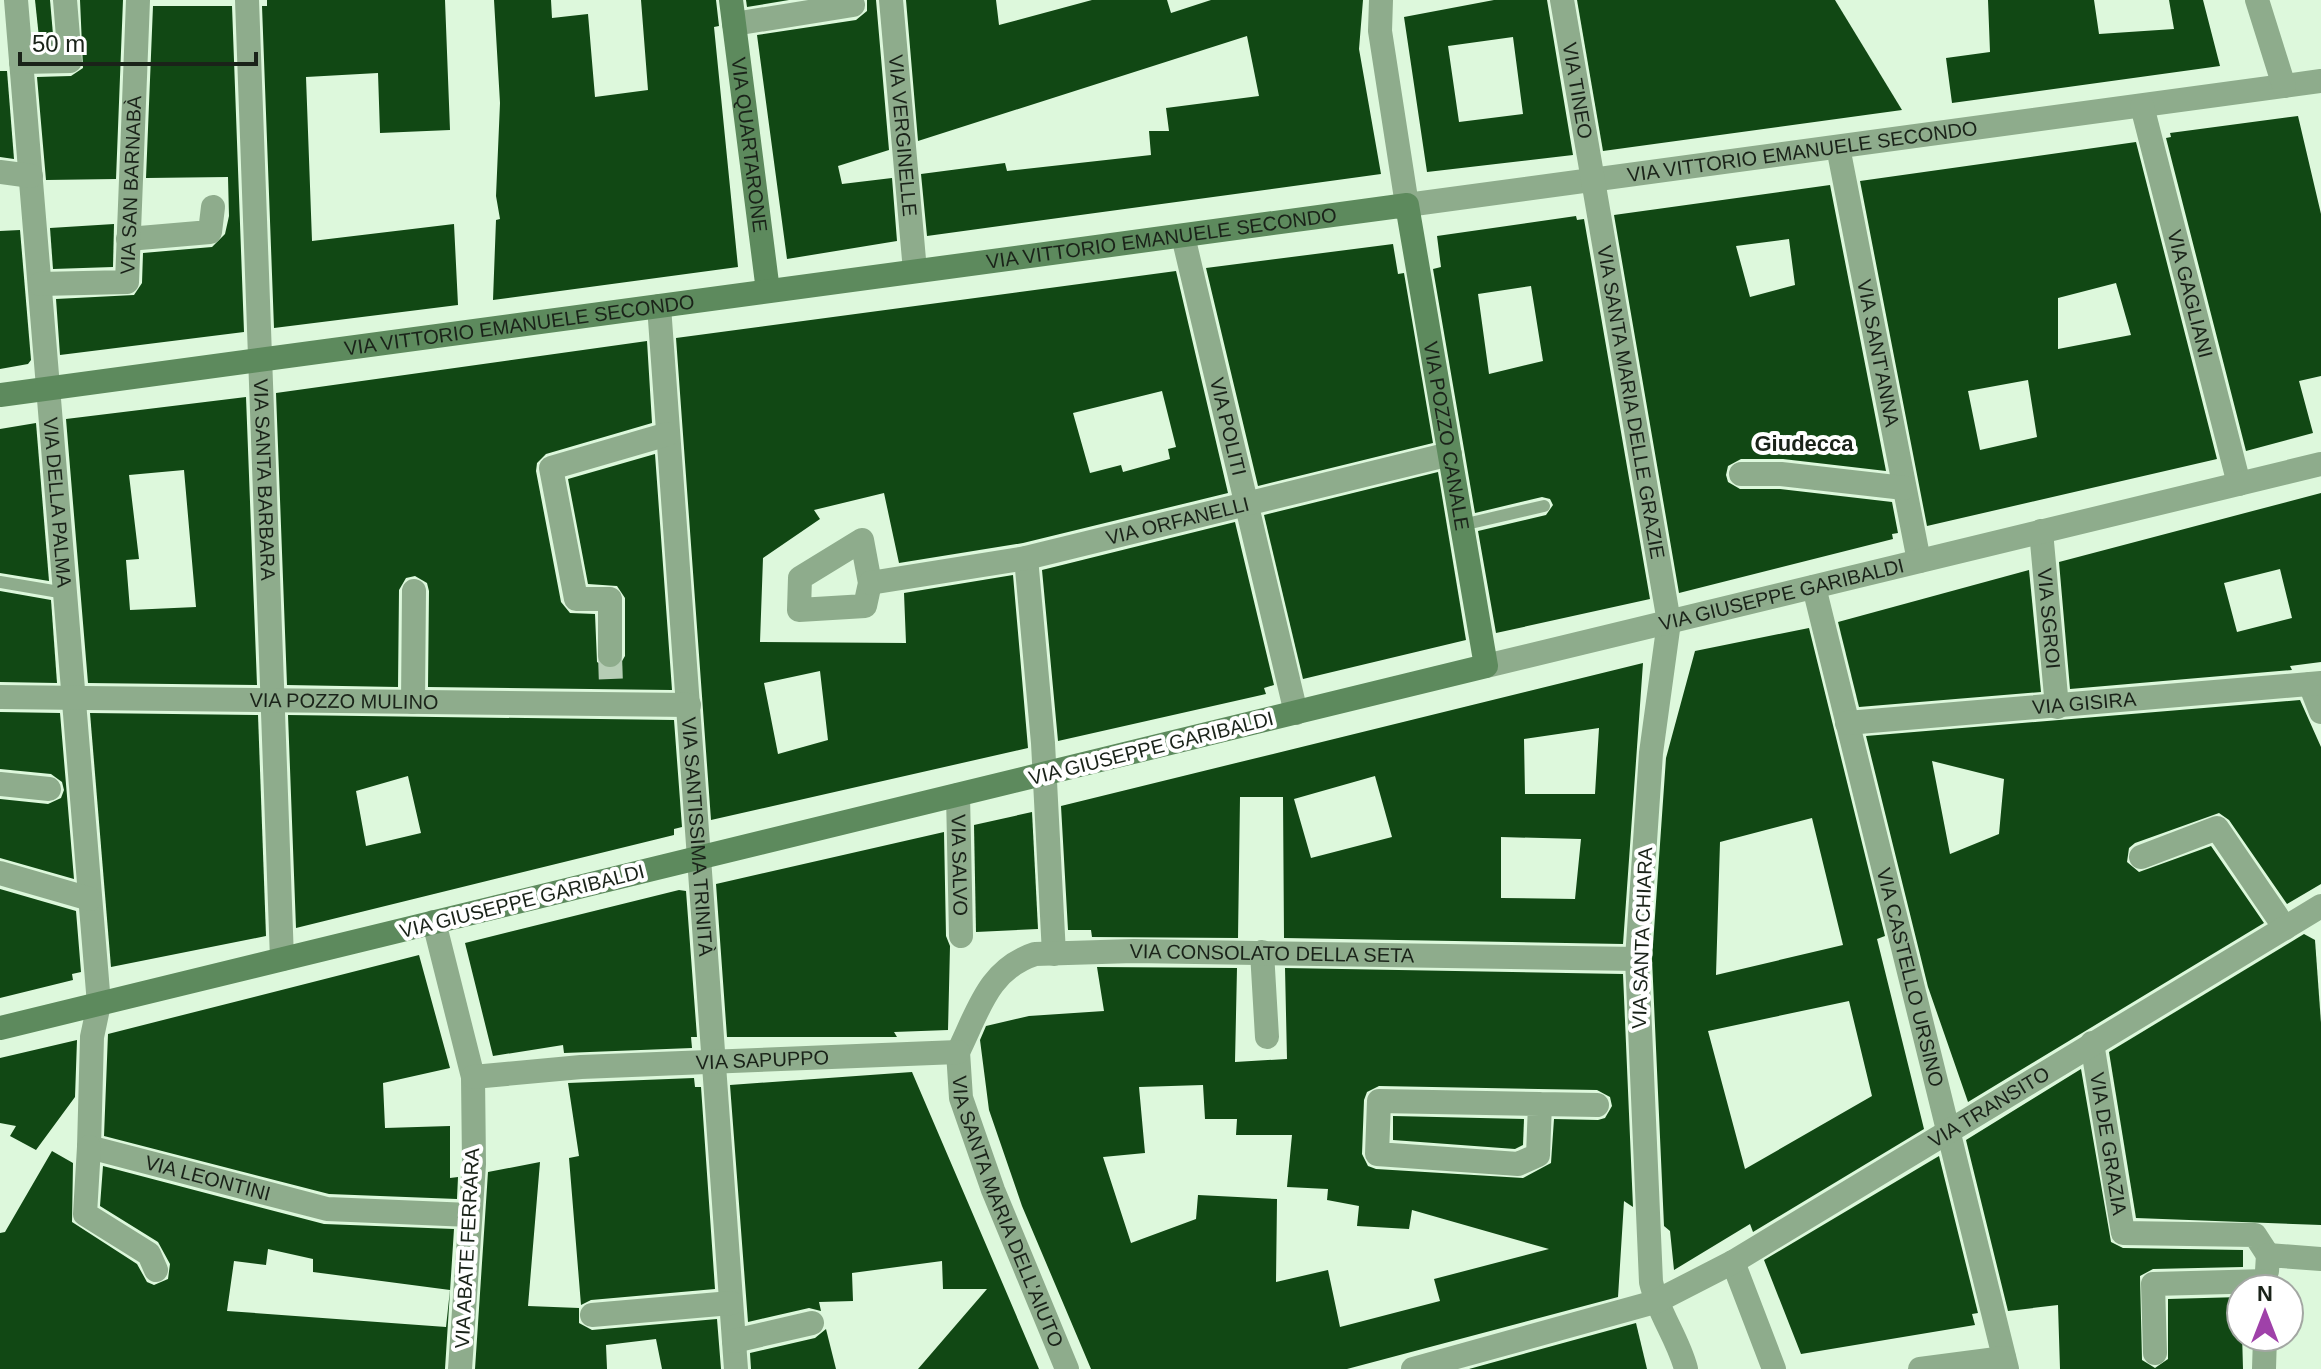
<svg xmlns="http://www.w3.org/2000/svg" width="2321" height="1369" viewBox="0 0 2321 1369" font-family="Helvetica,sans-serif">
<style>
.building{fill:#114814;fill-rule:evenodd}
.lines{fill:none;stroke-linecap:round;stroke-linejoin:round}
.street-tunnel{stroke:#b6cdb5;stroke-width:24;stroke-dasharray:24 12;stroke-linecap:butt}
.lane{stroke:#8eac8c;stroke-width:12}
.street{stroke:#8eac8c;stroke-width:24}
.secondary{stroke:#5d8a5d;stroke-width:24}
.labels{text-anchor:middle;stroke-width:8;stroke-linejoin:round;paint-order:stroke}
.street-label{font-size:20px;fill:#1a2319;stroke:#fff}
.neighbourhood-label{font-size:22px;font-weight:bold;fill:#1a2319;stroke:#fff}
</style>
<rect width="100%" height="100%" fill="#ddf8dc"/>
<g class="building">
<polygon points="35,0 50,0 54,46 40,47"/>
<polygon points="80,0 123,0 116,179 46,180 37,77 71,76 83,68"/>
<polygon points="267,0 445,0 450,130 380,133 378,73 306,77 312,241 454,224 458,305 274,328 262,6 267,6"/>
<polygon points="494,0 551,0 552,18 588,14 595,97 648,90 641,0 716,0 719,26 714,27 738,267 493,300 496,220 500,219 496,196 500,103"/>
<polygon points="746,0 789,0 747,7"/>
<polygon points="867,0 876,0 889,150 838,166 842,184 892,178 897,241 787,259 757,35 856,20 867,11"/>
<polygon points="906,0 996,0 999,25 1092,0 1167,0 1171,13 1211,0 1363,0 1359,49 1381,174 927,236 921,174 1005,163 1007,171 1151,155 1149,131 1169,131 1166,108 1259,96 1247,36 918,141"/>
<path d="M1494 0H1547L1573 155 1427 172 1404 17ZM1513 37 1523 114 1459 122 1448 46Z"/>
<polygon points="1577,0 1835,0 1902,110 1603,151"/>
<polygon points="1988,0 2094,0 2099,34 2174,29 2169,0 2203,0 2220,66 1952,103 1946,58 1990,52"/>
<polygon points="153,6 232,6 244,332 60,355 56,299 134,295 142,283 143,253 212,247 225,234 229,216 228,177 146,178"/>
<polygon points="0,71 7,71 14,159 0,157"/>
<polygon points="2298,116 2321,214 2321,376 2299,381 2313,433 2246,451 2166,138 2171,137 2170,133"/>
<path d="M2136 142 2217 459 1927 526 1860 181ZM2116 283 2131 335 2058 349V298ZM2028 380 2037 437 1980 450 1968 391Z"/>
<path d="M1830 185 1886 471 1783 459H1741L1728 466 1726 475 1728 482 1740 489H1780L1892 502 1898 533 1892 534 1893 539 1679 593 1614 215ZM1789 239 1795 285 1750 297 1736 246Z"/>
<path d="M1576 216 1577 220 1584 219 1650 599 1496 633 1478 531 1546 515 1553 505 1550 499 1542 497 1475 513 1433 269 1441 267 1437 236ZM1531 286 1543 361 1489 374 1478 294Z"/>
<polygon points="114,224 113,267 53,269 50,228"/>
<polygon points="20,230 31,360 28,364 0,369 0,231"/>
<polygon points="1393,244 1398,274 1404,273 1433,443 1258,486 1206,268"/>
<path d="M1176 271 1228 493 1023 543 899 563 884 493 814 510 820 519 763 558 760 642 906 643 904 593 1013 575 1028 748 711 820 676 338ZM1162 391 1176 447 1168 449 1170 459 1123 472 1121 465 1090 473 1073 413ZM820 671 828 740 778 754 764 683Z"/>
<polygon points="647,341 652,423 546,454 537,463 536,471 561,602 570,613 595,614 597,662 611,670 618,668 625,656 625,598 617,586 588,584 568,479 655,454 672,690 428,687 429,591 427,583 415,576 406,578 399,590 398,687 287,685 276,393"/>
<path d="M246 397 257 685 88 683 66 419ZM184 470 196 607 130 610 126 560 139 559 129 475Z"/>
<polygon points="36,423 49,581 0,573 0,429"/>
<polygon points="1438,472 1466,640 1303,679 1264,515"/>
<path d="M2321 493V662L2290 666 2292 670 2070 689 2059 562ZM2280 569 2292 618 2237 632 2224 583Z"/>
<polygon points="1235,522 1274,685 1264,688 1266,694 1058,741 1042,570"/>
<polygon points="2029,570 2041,692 1859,707 1838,622"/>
<polygon points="0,591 51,600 57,683 0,682"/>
<path d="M1809 628 1885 936 1877 939 1924 1129 1753 1232 1750 1224 1674 1270 1670 1231 1664 1226 1652 959 1666 758 1695 651ZM1812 818 1843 945 1716 975 1720 842ZM1849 1001 1872 1096 1745 1169 1708 1031Z"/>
<path d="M1643 663 1623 944 1284 938 1283 797H1240L1238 938 1092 937 1091 930H1068L1061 806ZM1599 728 1595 794H1525L1524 739ZM1375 776 1392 837 1311 858 1294 799ZM1501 837 1581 839 1575 899 1501 898Z"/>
<path d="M2300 700 2321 747V884L2287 904 2229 820 2219 813 2135 843 2129 848 2127 862 2139 872 2211 846 2264 923 1968 1102 1928 987 1866 736ZM1932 761 2004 779 1999 834 1950 854Z"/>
<polygon points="0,712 60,713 74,879 0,858 0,799 48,804 61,798 64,790 62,782 51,774 0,769"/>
<polygon points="90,713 258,715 266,936 111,967"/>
<path d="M288 715 674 720 682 827 674 829V835L296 928ZM408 776 421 833 366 846 356 791Z"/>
<polygon points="1032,812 1038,929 976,932 974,825"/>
<polygon points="944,832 946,936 950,946 948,1030 894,1032 897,1037 727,1037 716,884"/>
<polygon points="0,889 76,911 81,972 72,974 73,980 0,998"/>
<polygon points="679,890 686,891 697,1037 691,1037 692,1048 564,1053 563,1045 493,1056 465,943"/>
<polygon points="2304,934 2315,940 2321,1023 2321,1225 2136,1218 2109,1052"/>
<polygon points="419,955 450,1068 383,1083 385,1128 450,1126 450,1178 458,1177 457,1199 329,1194 104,1136 108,1034"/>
<path d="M1097 967 1237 968 1235 1062 1287 1059 1285 968 1623 974 1633 1207 1624 1201 1618 1297 1347 1369H1091L1022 1206 989 1110 980 1040 986 1026 1029 1016 1104 1011ZM1203 1085 1205 1119H1237L1236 1135H1292L1287 1187 1328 1189 1327 1200 1359 1206 1357 1226 1409 1229 1412 1210 1549 1249 1434 1279 1440 1301 1340 1327 1328 1270 1276 1282 1277 1199 1198 1195 1196 1219 1131 1243 1103 1157 1145 1153 1139 1087ZM1379 1086 1597 1090 1610 1097 1612 1106 1605 1118 1598 1120 1554 1119 1551 1163 1523 1178 1376 1169 1368 1166 1362 1154 1364 1100 1367 1092Z"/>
<polygon points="77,1040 75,1097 36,1150 10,1136 16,1126 0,1123 0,1058"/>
<polygon points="2081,1069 2111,1242 2123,1248 2243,1250 2243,1267 2153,1269 2140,1276 2142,1360 2155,1368 2168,1359 2168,1299 2241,1297 2243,1369 2060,1369 2058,1305 2008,1311 1966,1140"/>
<polygon points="912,1072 1005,1289 1039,1369 918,1369 987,1289 943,1289 942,1261 852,1273 853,1301 819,1302 821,1311 809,1308 748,1322 730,1085"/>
<polygon points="694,1078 695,1087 701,1087 715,1289 591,1300 581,1305 569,1158 579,1156 568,1083"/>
<polygon points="1393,1116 1524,1119 1523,1145 1515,1149 1393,1140"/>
<path d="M52 1151 73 1163 72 1222 137 1264 147 1282 154 1285 168 1279 170 1264 158 1242 100 1206 103 1166 324 1224 454 1229 445 1369H0V1233L5 1232ZM268 1249 313 1259V1272L450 1290 446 1327 227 1311 234 1261 266 1265Z"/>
<polygon points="1939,1156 1978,1313 1972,1314 1975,1325 1801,1354 1764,1260"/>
<polygon points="540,1162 528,1306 579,1308 579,1323 592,1330 717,1319 721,1369 662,1369 656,1339 606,1345 607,1369 475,1369 488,1172"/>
<polygon points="1636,1323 1647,1369 1469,1369"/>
<polygon points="826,1329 836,1369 751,1369 750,1353 815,1338"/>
</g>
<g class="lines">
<polyline class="street-tunnel" points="610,655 611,685"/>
<g class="lane">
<polyline points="1462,525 1544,506"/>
<polyline points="0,582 65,593"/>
</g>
<g class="street">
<path id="s1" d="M16 0 99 1004 92 1037 89 1147 327 1209 470 1215"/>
<path id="s2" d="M247 0 282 959"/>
<path id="s3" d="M891 0 915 271"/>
<path id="s4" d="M1381 0 1380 31 1407 205 2321 81"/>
<path id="s5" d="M1562 0 1669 622 1651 753 1637 959 1651 1282C1658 1313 1678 1338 1686 1369"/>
<polyline points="2257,0 2284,86"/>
<polyline points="734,24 853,5"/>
<polyline points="21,62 70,61 65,0"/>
<path id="s6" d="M2142 106 2239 484"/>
<path id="s7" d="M1838 147 1919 561"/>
<polyline points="0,172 31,176"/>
<path id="s8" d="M1183 236 1296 713"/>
<polyline points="128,239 210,232 213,207"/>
<path id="s9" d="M40 284 127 282 138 0"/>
<path id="s10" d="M659 306 736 1369"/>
<polyline points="1741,474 1781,474 1904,488"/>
<path id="s11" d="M2041 531 2057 707"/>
<polygon points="862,540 870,583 865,606 799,610 800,578"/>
<polyline points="1026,558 1043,743 1054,954"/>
<path id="s12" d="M870 583 1026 558 1450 454"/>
<path id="s13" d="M1814 587 2007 1369"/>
<polyline points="610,655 610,599 576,599 551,468 668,434"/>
<path id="s14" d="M1486 666 2321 464"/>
<polyline points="2310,684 2321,712"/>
<path id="s15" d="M0 697 689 705"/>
<polyline points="413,702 414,591"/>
<path id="s16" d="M1847 723 2321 683"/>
<polyline points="0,784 49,789"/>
<path id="s17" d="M958 795 961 936"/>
<polyline points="2141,857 2217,828 2285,928"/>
<polyline points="0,873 90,899"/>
<polyline points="434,922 473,1077 474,1164 460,1369"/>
<polyline points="1262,952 1267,1037"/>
<path id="s18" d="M2092 1043 2123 1233 2255 1235 2268 1255"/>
<path id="s19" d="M958 1052C978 1012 988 969 1035 954L1134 951 1637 959"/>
<path id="s20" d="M958 1052 961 1098 993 1190 1067 1369"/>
<path id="s21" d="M473 1077 581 1067 958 1052"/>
<polyline points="1540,1104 1379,1101 1377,1154 1518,1164 1538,1155 1540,1104 1597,1105"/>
<polyline points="89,1147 85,1214 149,1254 156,1270"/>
<polyline points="1733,1262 1774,1369"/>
<polyline points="2267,1271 2268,1255 2321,1259"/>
<polyline points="592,1315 731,1303"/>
<polyline points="734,1341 812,1323"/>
<polyline points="2155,1353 2153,1284 2267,1281"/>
<path id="s22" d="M1413 1369 1655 1302 1733 1262 2321 906"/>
<polyline points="1920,1369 2004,1358"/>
<polyline points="2264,1369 2265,1337"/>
</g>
<g class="secondary">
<path id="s23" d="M731 0 768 291"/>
<path id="s24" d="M0 395 1407 205 1486 666 0 1028"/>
</g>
</g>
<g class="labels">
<g class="street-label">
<text dy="7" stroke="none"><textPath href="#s5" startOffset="92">VIA TINEO</textPath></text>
<text dy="7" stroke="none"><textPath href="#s3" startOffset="136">VIA VERGINELLE</textPath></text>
<text dy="7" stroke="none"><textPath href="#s23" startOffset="146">VIA QUARTARONE</textPath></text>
<text dy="7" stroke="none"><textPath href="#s4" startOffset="606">VIA VITTORIO EMANUELE SECONDO</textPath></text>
<text dy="7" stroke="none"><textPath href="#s9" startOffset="184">VIA SAN BARNABÀ</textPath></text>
<text dy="7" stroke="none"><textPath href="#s24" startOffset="1172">VIA VITTORIO EMANUELE SECONDO</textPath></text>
<text dy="7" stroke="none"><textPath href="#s6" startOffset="194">VIA GAGLIANI</textPath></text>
<text dy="7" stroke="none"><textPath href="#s24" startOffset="524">VIA VITTORIO EMANUELE SECONDO</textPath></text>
<text dy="7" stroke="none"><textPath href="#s7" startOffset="210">VIA SANT'ANNA</textPath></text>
<text dy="7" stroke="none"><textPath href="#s5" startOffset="408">VIA SANTA MARIA DELLE GRAZIE</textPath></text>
<text dy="7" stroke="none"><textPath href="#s8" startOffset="196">VIA POLITI</textPath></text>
<text dy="7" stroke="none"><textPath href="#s24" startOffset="1654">VIA POZZO CANALE</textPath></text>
<text dy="7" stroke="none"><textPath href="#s2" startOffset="480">VIA SANTA BARBARA</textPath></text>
<text dy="7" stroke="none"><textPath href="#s1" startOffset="504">VIA DELLA PALMA</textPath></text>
<text dy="7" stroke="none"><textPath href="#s12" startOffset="314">VIA ORFANELLI</textPath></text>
<text dy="7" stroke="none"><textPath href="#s14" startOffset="304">VIA GIUSEPPE GARIBALDI</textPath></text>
<text dy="7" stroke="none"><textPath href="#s11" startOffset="88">VIA SGROI</textPath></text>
<text dy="7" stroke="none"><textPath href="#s15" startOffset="344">VIA POZZO MULINO</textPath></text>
<text dy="7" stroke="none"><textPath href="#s16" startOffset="238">VIA GISIRA</textPath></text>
<text transform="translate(1151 748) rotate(-14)" y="7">VIA GIUSEPPE GARIBALDI</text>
<text dy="7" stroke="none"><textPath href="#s10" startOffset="532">VIA SANTISSIMA TRINITÀ</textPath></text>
<text dy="7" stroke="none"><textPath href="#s17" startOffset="70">VIA SALVO</textPath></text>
<text transform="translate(522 901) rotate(-14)" y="7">VIA GIUSEPPE GARIBALDI</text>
<text transform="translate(1642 938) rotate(-88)" y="7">VIA SANTA CHIARA</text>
<text dy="7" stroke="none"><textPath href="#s19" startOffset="366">VIA CONSOLATO DELLA SETA</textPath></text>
<text dy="7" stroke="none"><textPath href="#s13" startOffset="402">VIA CASTELLO URSINO</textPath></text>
<text dy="7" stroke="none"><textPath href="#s21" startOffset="290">VIA SAPUPPO</textPath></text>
<text dy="7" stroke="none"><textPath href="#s22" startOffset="638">VIA TRANSITO</textPath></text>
<text dy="7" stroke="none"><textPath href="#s18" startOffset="102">VIA DE GRAZIA</textPath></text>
<text dy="7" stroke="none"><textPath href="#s1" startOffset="1274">VIA LEONTINI</textPath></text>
<text dy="7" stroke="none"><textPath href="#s20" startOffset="168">VIA SANTA MARIA DELL'AIUTO</textPath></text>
<text transform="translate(467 1248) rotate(-87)" y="7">VIA ABATE FERRARA</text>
</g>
<g class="neighbourhood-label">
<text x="1804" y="451">Giudecca</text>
</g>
</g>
<g transform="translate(2265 1313)"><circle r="38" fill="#ffffff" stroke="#a3a7a3" stroke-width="2"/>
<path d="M0-6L14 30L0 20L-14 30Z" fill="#9f41a9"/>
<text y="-12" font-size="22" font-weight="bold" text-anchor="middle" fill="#1a2319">N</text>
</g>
<path d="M20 52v12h236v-12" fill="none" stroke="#1a2319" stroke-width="4"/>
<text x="32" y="52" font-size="24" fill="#1a2319" stroke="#ffffff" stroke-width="6" paint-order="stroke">50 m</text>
</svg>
